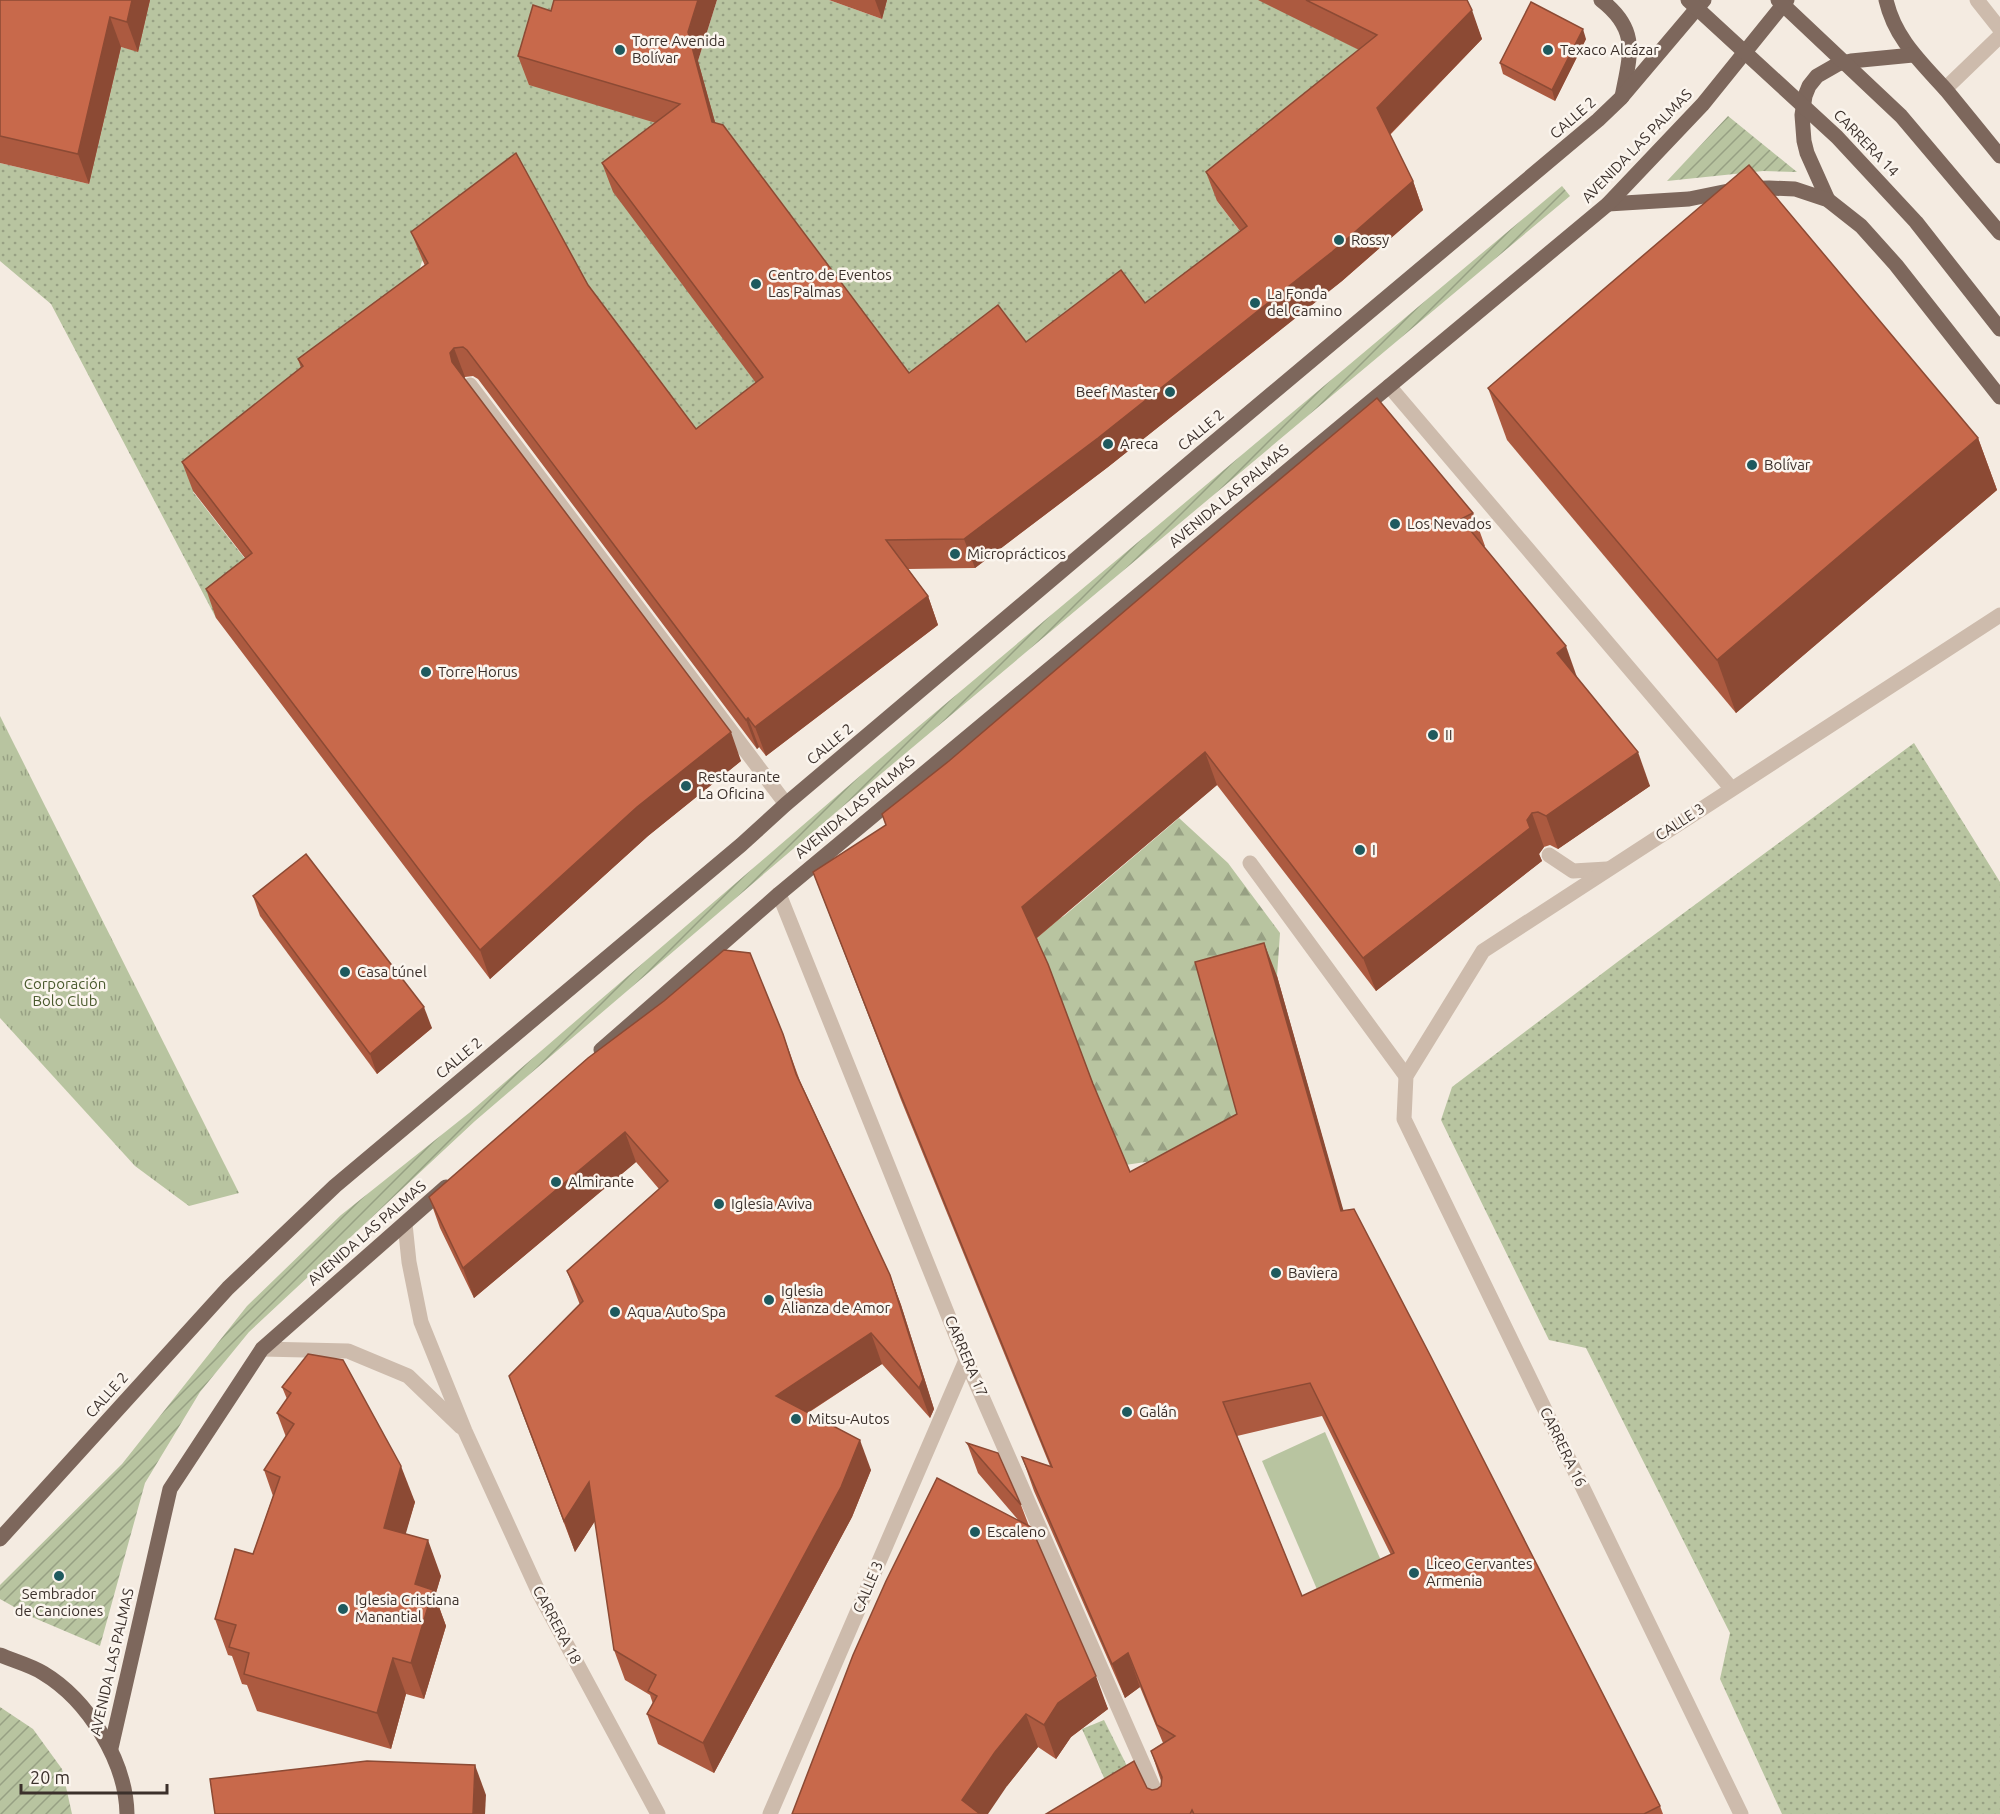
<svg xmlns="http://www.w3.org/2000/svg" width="2000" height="1814" viewBox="0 0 2000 1814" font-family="Ubuntu,sans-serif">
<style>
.grass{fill:url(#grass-dots)}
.forest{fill:url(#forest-firs)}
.park{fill:url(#park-tufts)}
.garden{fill:url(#garden-furrows)}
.pitch{fill:#b8c4a0}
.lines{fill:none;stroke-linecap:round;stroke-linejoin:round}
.minor{stroke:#cdbbac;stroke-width:15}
.major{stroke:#7d675c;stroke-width:15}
.major-bridge{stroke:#7d675c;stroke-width:15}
.wall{fill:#ac5a40;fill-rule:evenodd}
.shaded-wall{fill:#8c4a34}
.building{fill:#c8694b;stroke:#8c4a34;stroke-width:1.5;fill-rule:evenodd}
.poi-dot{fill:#1f5a5e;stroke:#fbf5ee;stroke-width:2}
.labels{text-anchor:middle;stroke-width:5;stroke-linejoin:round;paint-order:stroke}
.poi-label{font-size:15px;fill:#3b302b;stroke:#fbf5ee;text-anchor:start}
.street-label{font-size:15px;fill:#3b302b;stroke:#fbf5ee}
.park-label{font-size:15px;fill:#4a5a2e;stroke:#fbf5ee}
</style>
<defs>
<pattern id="grass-dots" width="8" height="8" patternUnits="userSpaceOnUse" patternTransform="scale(1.5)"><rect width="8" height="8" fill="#b8c4a0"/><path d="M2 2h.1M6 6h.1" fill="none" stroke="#97a083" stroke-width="1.8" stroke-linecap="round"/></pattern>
<pattern id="forest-firs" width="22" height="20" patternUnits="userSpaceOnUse" patternTransform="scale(1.5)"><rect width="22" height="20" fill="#b8c4a0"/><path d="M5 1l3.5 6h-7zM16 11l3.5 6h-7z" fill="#97a083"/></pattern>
<pattern id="park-tufts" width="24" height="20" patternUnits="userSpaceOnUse" patternTransform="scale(1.5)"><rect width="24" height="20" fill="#b8c4a0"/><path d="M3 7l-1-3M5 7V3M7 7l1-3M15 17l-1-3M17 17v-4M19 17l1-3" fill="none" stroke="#97a083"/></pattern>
<pattern id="garden-furrows" width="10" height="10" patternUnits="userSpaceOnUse" patternTransform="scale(1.5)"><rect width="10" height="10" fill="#b8c4a0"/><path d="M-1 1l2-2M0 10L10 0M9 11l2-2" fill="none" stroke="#97a083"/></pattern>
</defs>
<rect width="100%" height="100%" fill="#f4ebe1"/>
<g class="grass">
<polygon points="150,0 573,0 698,61 717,0 829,0 882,19 887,0 1260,0 1376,58 1217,201 1259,256 920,402 774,406 769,475 422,261 406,317 193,492 263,582 216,618 51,304 0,261 0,163 89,184 121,47 138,51"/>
<polygon points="1914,743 2000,882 2000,1814 1782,1814 1720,1679 1730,1633 1586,1348 1549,1340 1441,1120 1452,1087 1620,960"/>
<polygon points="1104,1720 1143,1798 1119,1811 1082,1729"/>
</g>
<polygon class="forest" points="1179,818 1228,863 1280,933 1277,976 1207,996 1249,1147 1125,1165 1031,933 1064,916"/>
<polygon class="park" points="0,716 239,1193 189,1206 135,1166 0,1018"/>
<g class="garden">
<polygon points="1728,116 1797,172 1763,171 1667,181"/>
<polygon points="1562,186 1570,196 882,773 475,1121 249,1332 200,1392 145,1483 100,1646 32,1617 0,1599 0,1585 122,1464 247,1306 341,1215 469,1113 875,763"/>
<polygon points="0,1707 33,1729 62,1769 72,1814 0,1814"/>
</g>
<polygon class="pitch" points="1325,1432 1389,1579 1325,1608 1262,1461"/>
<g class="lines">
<g class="minor">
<polyline points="1977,0 2000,29"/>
<polyline points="1945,89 2000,36"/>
<polyline points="470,385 786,804"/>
<polyline points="1389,386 1731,788"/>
<polyline points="1549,855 1573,871 1607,869"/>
<polyline points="1250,863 1406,1076"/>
<polyline points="779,894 966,1360 1165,1814"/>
<polyline points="405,1224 409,1262 421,1322 465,1431 539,1593 658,1814"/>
<polyline points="262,1349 348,1351 408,1376 461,1427"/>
<polyline points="770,1814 966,1360"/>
<polyline points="1741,1814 1404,1119 1406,1076 1483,951 2000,615"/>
</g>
<g class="major">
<path d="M1601 0C1640 30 1630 55 1622 97"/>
<path d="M1886 0C1895 39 1921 62 1947 91 1965 113 1982 134 2000 156"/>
<polyline points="1828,200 1807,153 1804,141 1802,115 1805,96 1809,86 1817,76 1838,64 1851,61 1913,55"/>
<polyline points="1608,204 1689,199 1738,189 1769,188 1795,189 1828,200 1861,226 1896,265 2000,397"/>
<polyline points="601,1050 779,894 1608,204 1703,104 1787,0"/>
<polyline points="0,1539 228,1288 335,1186 741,845 786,804 1200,454 1598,120 1621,98 1704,0"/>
<path d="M0 1655C14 1661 30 1665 43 1673 88 1700 126 1761 127 1814"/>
<polyline points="111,1748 170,1489 262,1349 446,1187"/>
</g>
<g class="major-bridge">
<polyline points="1688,0 1837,137 1916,222 2000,329"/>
<polyline points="1778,0 1901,116 2000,233"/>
</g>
</g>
<g class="wall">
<polygon points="0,0 150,0 138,52 121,47 89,184 0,163"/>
<polygon points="829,0 887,0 882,19"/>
<polygon points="1258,0 1467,0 1482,39 1390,135 1413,181 1423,210 1342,281 1108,467 975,568 908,569 928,596 938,625 766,756 759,747 757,749 478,379 473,376 465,377 464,378 741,761 648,836 490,979 216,618 206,589 245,558 193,491 182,462 301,368 298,359 425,266 411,232 588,285 696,429 756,383 613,192 602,163 656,123 529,85 518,56 698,61 715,122 909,373 1026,342 1145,303 1240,231 1217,201 1206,172 1359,50"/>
<polygon points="1586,39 1555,101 1503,74 1500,63"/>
<polygon points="1488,388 1978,438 1997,490 1736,713 1507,440"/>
<path d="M1473 513 1485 546 1484 547 1577 678 1650 786 1558 849 1550 845 1544 847 1539 854 1542 861 1376 991 1217 785 1037 938 1093 1084 1130 1172 1237 1114 1277 976 1343 1211 1660 1806 1663 1814H1046L1147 1788 1152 1790 1157 1789 1161 1786V1781L1151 1751 1163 1743 1140 1687 1125 1698 1034 1491 1022 1457 1050 1466 901 1100 813 872ZM1322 1416 1391 1555 1302 1596 1237 1436Z"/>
<polygon points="253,896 432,1028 377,1074 260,916"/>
<polygon points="783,1034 800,1081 890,1275 901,1305 934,1409 930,1418 882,1364 808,1413 871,1470 852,1517 714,1773 658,1744 647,1714 653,1704 650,1695 625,1680 614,1650 595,1521 575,1552 520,1407 580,1305 567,1271 659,1189 636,1162 474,1298 440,1228 429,1197"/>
<polygon points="308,1354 415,1502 405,1534 441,1576 435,1596 446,1626 424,1699 406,1694 391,1749 257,1711 247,1685 242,1684 232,1656 228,1655 215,1619 253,1554 273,1496 264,1470 286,1437 277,1413 287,1399 282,1387"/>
<polygon points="967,1443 1021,1505 1029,1526 1108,1709 1071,1737 1056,1759 1038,1747 1007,1786 1020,1522 978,1473"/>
</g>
<g class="shaded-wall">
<polygon points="132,0 150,0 138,52 127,22"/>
<polygon points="698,0 717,0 698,61 723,151 712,122 688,32"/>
<polygon points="875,0 887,0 882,19"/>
<polygon points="1472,10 1482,39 1387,137 1377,108"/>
<polygon points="110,17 121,47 89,184 78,154"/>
<polygon points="1583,29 1586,39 1555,101 1552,90"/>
<polygon points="1413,181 1423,210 1342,281 1108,467 975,568 964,539"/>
<polygon points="454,348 465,377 461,382 452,362 450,353"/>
<polygon points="1978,438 1997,490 1736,713 1717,660"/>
<polygon points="928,596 938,625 766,756 755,727"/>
<polygon points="1566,646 1578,680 1557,653"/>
<polygon points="748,718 759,747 757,749 746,720"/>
<polygon points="731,732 741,761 648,836 490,979 480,950 637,807"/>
<polygon points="1205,752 1217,785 1034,940 1022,907"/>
<polygon points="1638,752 1650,786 1558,849 1546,816"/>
<polygon points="1532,813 1544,847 1539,854 1542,861 1376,991 1363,958"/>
<polygon points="1264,943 1277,976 1353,1244 1341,1211"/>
<polygon points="424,1007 432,1028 377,1074 370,1054"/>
<polygon points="625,1132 636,1162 474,1298 463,1268"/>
<polygon points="890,1275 901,1305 934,1409 930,1418 919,1388"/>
<polygon points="871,1333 882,1364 787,1426 776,1396"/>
<polygon points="860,1440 871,1470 852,1517 714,1773 703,1743"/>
<polygon points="401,1466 415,1502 397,1564 384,1528"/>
<polygon points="589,1482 600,1513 575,1552 564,1521"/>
<polygon points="428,1540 441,1576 435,1596 446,1626 424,1699 411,1663 415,1584"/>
<polygon points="1128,1653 1140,1687 1125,1698 1112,1664"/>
<polygon points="393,1658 406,1694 391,1749 377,1713"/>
<polygon points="1096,1676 1108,1709 1071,1737 1056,1759 1044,1725 1058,1703"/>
<polygon points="1026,1714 1038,1747 1007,1786 988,1814 968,1814 962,1800 995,1752"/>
<polygon points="475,1765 486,1795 485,1814 473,1814"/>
</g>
<g class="building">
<polygon points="0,0 132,0 127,22 110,17 78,154 0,136"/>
<polygon points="554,0 698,0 688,32 712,122 723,125 909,373 998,305 1026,342 1121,270 1145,303 1247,226 1206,172 1377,35 1306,0 1467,0 1472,10 1377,108 1413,181 1332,252 1098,438 964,539 886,540 928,596 755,727 748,718 746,720 467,350 463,347 454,348 450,353 452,362 731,732 637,807 480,950 206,589 252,553 182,462 303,366 298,359 428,263 411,232 516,153 588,285 696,429 763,377 602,163 680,104 518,56 533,5 551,11"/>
<polygon points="1531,2 1583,29 1552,90 1500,63"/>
<polygon points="1749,165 1978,438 1717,660 1488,388"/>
<path d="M1377 398 1473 513 1461 519 1566 646 1557 653 1638 752 1546 816 1538 812 1532 813 1527 820 1530 828 1363 958 1205 752 1022 907 1048 964 1093 1084 1130 1172 1237 1114 1195 962 1264 943 1341 1211 1354 1209 1430 1355 1660 1806 1644 1814H1194L1192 1810 1190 1814H1046L1134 1761 1147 1788 1152 1790 1157 1789 1161 1786 1162 1777 1151 1751 1175 1736 1157 1725 1128 1653 1112 1664 1022 1457 1052 1467 889 1066 813 872 886 825 882 814 949 761 1243 510ZM1310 1383 1394 1553 1302 1596 1223 1402Z"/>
<polygon points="306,854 424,1007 370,1054 253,896"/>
<polygon points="724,950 750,953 783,1034 796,1074 890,1275 923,1379 919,1388 871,1333 776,1396 860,1440 841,1487 703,1743 647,1714 657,1696 648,1691 656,1675 614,1650 589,1482 564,1521 509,1376 583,1301 567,1271 668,1181 625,1132 463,1268 429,1197 588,1058 664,1001"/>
<polygon points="308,1354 343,1360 401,1466 384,1528 428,1540 415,1584 433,1590 411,1663 393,1658 377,1713 244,1674 249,1653 229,1647 236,1625 215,1619 235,1549 253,1554 280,1477 264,1470 294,1424 277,1413 291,1393 282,1387"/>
<polygon points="967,1443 998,1453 1021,1505"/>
<polygon points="937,1478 1031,1527 1096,1676 1058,1703 1044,1725 1026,1714 995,1752 962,1800 980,1814 792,1814 853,1655 886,1581"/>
<polygon points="367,1761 475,1765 473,1814 215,1814 210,1779"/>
</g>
<g class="poi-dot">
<circle cx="620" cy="50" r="6"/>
<circle cx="1548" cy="50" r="6"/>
<circle cx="1339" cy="240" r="6"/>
<circle cx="756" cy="284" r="6"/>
<circle cx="1255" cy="303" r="6"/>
<circle cx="1170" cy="392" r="6"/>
<circle cx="1108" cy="444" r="6"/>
<circle cx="1752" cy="465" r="6"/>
<circle cx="1395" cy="524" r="6"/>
<circle cx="955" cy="554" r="6"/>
<circle cx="426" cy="672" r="6"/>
<circle cx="1433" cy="735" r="6"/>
<circle cx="686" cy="786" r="6"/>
<circle cx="1360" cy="850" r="6"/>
<circle cx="345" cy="972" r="6"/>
<circle cx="556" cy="1182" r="6"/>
<circle cx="719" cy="1204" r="6"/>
<circle cx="1276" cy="1273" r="6"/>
<circle cx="769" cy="1300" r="6"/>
<circle cx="615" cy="1312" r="6"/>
<circle cx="1127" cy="1412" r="6"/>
<circle cx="796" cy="1419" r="6"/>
<circle cx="975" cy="1532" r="6"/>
<circle cx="1414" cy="1573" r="6"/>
<circle cx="59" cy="1576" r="6"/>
<circle cx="343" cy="1609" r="6"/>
</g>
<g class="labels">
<g class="poi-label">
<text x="632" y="46">Torre Avenida<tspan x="632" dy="17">Bolívar</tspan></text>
<text x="1560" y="55">Texaco Alcázar</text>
<text x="1351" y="245">Rossy</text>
<text x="768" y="280">Centro de Eventos<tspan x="768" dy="17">Las Palmas</tspan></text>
<text x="1267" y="299">La Fonda<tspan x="1267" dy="17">del Camino</tspan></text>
<text x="1158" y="397" text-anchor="end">Beef Master</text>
<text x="1120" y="449">Areca</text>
<text x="1764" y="470">Bolívar</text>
<text x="1407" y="529">Los Nevados</text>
<text x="967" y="559">Microprácticos</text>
<text x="438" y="677">Torre Horus</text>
<text x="1445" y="740">II</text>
<text x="698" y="782">Restaurante<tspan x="698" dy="17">La Oficina</tspan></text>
<text x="1372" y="855">I</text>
<text x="357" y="977">Casa túnel</text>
<text x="568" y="1187">Almirante</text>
<text x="731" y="1209">Iglesia Aviva</text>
<text x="1288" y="1278">Baviera</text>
<text x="781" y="1296">Iglesia<tspan x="781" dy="17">Alianza de Amor</tspan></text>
<text x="627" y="1317">Aqua Auto Spa</text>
<text x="1139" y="1417">Galán</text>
<text x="808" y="1424">Mitsu-Autos</text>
<text x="987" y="1537">Escaleno</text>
<text x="1426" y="1569">Liceo Cervantes<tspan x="1426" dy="17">Armenia</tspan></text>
<text x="59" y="1599" text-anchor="middle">Sembrador<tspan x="59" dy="17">de Canciones</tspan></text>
<text x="355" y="1605">Iglesia Cristiana<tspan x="355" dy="17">Manantial</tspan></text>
</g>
<g class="street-label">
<text transform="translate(1573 118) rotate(-41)" y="5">CALLE 2</text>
<text transform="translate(1866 143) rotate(46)" y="5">CARRERA 14</text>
<text transform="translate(1637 146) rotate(-46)" y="5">AVENIDA LAS PALMAS</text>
<text transform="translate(1201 430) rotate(-40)" y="5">CALLE 2</text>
<text transform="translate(1229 496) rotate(-40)" y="5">AVENIDA LAS PALMAS</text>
<text transform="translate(830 744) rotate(-40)" y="5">CALLE 2</text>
<text transform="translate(855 807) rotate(-40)" y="5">AVENIDA LAS PALMAS</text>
<text transform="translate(1680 822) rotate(-33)" y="5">CALLE 3</text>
<text transform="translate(459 1058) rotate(-40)" y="5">CALLE 2</text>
<text transform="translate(367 1233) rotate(-41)" y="5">AVENIDA LAS PALMAS</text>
<text transform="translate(966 1356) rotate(67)" y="5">CARRERA 17</text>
<text transform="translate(107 1395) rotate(-48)" y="5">CALLE 2</text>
<text transform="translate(1563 1447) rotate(64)" y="5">CARRERA 16</text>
<text transform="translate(868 1587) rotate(-67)" y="5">CALLE 3</text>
<text transform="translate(557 1625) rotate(62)" y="5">CARRERA 18</text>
<text transform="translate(112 1662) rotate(-77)" y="5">AVENIDA LAS PALMAS</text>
</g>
<g class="park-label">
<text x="65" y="989">Corporación<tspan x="65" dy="17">Bolo Club</tspan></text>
</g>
</g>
<path d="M21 1784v9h146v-9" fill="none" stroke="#3b302b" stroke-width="3"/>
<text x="30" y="1784" font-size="18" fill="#3b302b" stroke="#fbf5ee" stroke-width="4.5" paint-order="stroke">20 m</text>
</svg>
